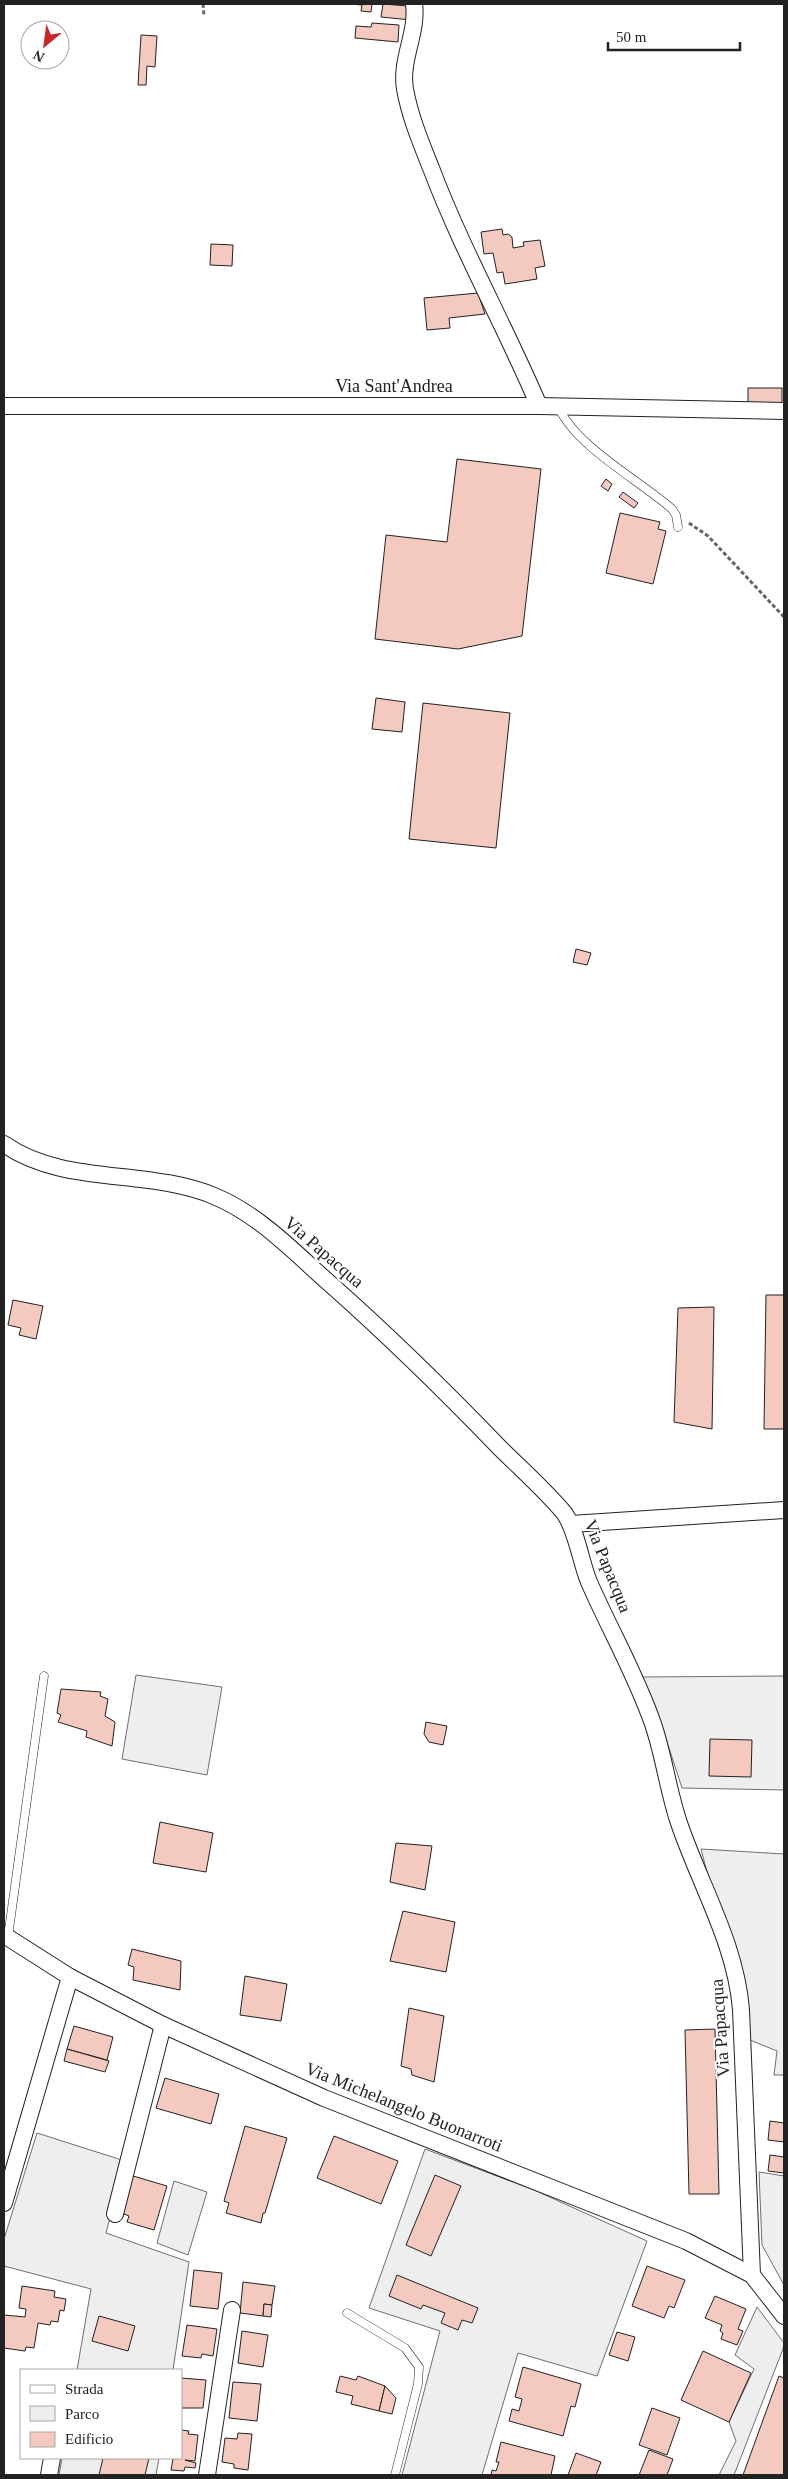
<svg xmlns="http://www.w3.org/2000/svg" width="788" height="2479" viewBox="0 0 788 2479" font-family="Georgia,serif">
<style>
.green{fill:#eee;stroke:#6f6f6f}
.building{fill:#f3c9c0;stroke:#222}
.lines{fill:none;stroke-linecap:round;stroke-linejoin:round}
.service-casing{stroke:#222;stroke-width:9}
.minor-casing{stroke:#222;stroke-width:18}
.path{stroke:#646464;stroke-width:3;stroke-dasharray:4 2.5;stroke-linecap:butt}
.service{stroke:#fff;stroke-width:8}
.minor{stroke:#fff;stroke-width:16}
.labels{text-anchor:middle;stroke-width:4;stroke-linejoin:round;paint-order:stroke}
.street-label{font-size:18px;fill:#222;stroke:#fff}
</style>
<rect width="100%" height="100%" fill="#fff"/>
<g class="green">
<polygon points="136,1675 222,1687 207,1775 122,1759"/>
<polygon points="784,1676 784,1790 682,1788 669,1748 641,1677"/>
<polygon points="701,1849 784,1854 784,2075 774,2075 777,2051 750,2040"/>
<polygon points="37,2133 125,2161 106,2233 189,2262 173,2370 77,2370 91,2289 4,2266 4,2239"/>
<polygon points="425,2149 534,2190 647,2241 597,2376 518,2353 482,2475 402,2475 440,2331 369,2308"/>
<polygon points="759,2172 784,2176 784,2285 762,2245"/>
<polygon points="174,2181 207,2192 188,2255 157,2243"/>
<polygon points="757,2307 784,2343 783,2349 734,2475 719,2475 736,2441 729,2422 754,2369 735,2355"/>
<polygon points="62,2458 159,2458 156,2475 59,2475"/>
</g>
<g class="building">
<polygon points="349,4 372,4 371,12 361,11 362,5"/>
<polygon points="383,4 408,6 411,20 381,17"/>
<polygon points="372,23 399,25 398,42 355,38 356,26 371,27"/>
<polygon points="141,35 157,36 155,67 147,66 146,85 138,85"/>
<polygon points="502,229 503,235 508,234 512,237 513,248 524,246 523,242 540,240 545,266 535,268 537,279 505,284 503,272 497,273 493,253 484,254 481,232"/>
<polygon points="211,244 233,245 232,266 210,265"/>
<polygon points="478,293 485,314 449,318 450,328 427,330 424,298"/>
<rect x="748" y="388" width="34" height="18"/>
<polygon points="457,459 541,469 522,636 458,649 375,639 386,535 447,542"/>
<polygon points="606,479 612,484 608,491 601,486"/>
<polygon points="623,492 638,503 634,508 619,497"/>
<polygon points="620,513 660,522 658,529 666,531 653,584 606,573"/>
<polygon points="376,698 405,702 402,732 372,729"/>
<polygon points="423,703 510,713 496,848 409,839"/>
<polygon points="576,949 591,953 587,965 573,962"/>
<polygon points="766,1295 784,1295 784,1429 764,1429"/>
<polygon points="13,1300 43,1306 36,1339 19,1335 21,1328 8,1325"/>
<polygon points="714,1307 712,1429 674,1422 678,1308"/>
<polygon points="61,1689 101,1692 100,1696 108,1699 105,1716 115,1722 112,1746 86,1737 87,1731 58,1722 61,1715 57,1713"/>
<polygon points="426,1722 447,1726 443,1745 429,1742 424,1734"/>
<polygon points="710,1739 752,1740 751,1777 709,1776"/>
<polygon points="160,1822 213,1833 206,1872 153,1863"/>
<polygon points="396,1843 432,1846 425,1890 390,1882"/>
<polygon points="403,1911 455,1922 446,1972 390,1961"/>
<polygon points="132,1949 181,1961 180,1990 133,1980 134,1967 128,1965"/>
<polygon points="245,1976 287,1984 281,2021 240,2015"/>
<polygon points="409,2008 444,2016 434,2082 412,2075 411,2069 401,2066"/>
<polygon points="74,2026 113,2037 107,2060 67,2049"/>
<polygon points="715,2029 719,2194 689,2194 685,2030"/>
<polygon points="67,2049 109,2061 105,2072 64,2061"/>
<polygon points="165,2078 219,2094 211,2124 156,2108"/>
<polygon points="770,2121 784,2123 784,2142 768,2140"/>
<polygon points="245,2126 287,2138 265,2213 263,2213 261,2223 226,2213 229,2203 224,2201"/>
<polygon points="334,2136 398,2161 381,2204 317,2178"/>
<polygon points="770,2155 784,2157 784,2173 768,2171"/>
<polygon points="435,2175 461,2186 431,2256 406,2245"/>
<polygon points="133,2176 167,2186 154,2230 127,2222 129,2216 122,2213"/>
<polygon points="647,2266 685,2280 674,2308 669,2306 664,2318 632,2306"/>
<polygon points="194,2270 222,2273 218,2309 190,2306"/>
<polygon points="397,2275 478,2308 472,2323 462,2320 458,2330 441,2323 445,2313 423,2305 421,2309 389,2296"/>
<polygon points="243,2282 275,2286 272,2305 264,2304 263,2316 240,2313"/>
<polygon points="22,2286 55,2291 54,2297 66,2299 64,2311 60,2310 58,2322 51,2321 50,2325 38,2323 34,2348 26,2347 25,2351 4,2348 4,2315 25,2317 26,2309 19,2308"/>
<polygon points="715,2296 746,2309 738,2329 743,2331 737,2345 721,2339 723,2333 720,2331 722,2325 705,2318"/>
<polygon points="264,2304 272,2305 271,2317 263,2316"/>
<polygon points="99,2316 135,2326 128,2351 92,2341"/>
<polygon points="187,2325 217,2329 213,2356 202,2354 201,2358 182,2356"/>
<polygon points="242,2331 268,2335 263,2367 238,2363"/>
<polygon points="617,2332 635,2337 628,2361 609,2355"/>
<polygon points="703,2351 751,2373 729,2422 681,2400"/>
<polygon points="523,2367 581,2384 575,2407 571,2406 563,2436 509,2421 512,2409 519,2411 522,2399 515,2397"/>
<polygon points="340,2376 356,2380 358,2376 385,2386 379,2411 351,2404 353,2396 336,2392"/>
<polygon points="779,2376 784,2378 784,2475 743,2475"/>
<polygon points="181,2378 206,2380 203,2408 181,2408"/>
<polygon points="233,2382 261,2384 257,2421 229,2418"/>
<polygon points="385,2386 396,2398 392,2414 379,2411"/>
<polygon points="652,2408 680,2418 667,2455 639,2445"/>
<polygon points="181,2430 189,2431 188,2434 198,2435 195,2461 185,2460 196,2463 195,2468 185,2467 184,2471 171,2470 173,2459 170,2458 181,2458"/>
<polygon points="238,2433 252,2434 248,2470 234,2468 234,2464 222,2462 225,2438 237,2439"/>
<polygon points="501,2442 555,2456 551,2475 491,2475 492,2470 496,2471 499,2462 496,2462"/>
<polygon points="649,2450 673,2459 667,2475 639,2475"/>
<polygon points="576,2453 601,2462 596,2475 568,2475"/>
<polygon points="103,2458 149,2458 145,2475 99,2475"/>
</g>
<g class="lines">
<defs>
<g id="service">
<path d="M558 406C575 446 639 480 672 509L676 515 678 527"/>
<polyline points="8,1937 44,1676"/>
<polyline points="347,2313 405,2348 419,2367 418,2384 395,2475"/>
</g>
<g id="minor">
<path d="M414 4C418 33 400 59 405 89 410 117 421 143 431 168 462 250 505 326 539 406"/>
<polyline points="4,406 539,406 784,411"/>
<path d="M4 1144C64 1186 147 1168 214 1196 258 1214 293 1251 328 1282 388 1335 444 1390 499 1447 521 1469 545 1490 565 1514 578 1535 580 1560 589 1582 610 1630 636 1675 653 1724 664 1756 668 1791 679 1823 700 1885 736 1944 741 2010L752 2275"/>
<polyline points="571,1524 784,1510"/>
<polyline points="4,1935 70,1977 163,2025 324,2098 686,2241 752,2275 784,2316"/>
<polyline points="4,2203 70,1977"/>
<polyline points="115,2214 163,2025"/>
<polyline points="49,2475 52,2458"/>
<polyline points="207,2475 232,2310"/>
</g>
</defs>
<use href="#service" class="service-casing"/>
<use href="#minor" class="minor-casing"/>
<g class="path">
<polyline points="203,4 204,16"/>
<polyline points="689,523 708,536 784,617"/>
</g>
<use href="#service" class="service"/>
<use href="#minor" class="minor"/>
</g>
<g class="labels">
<g class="street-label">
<text x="394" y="392">Via Sant'Andrea</text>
<text transform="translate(324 1252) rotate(41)" y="6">Via Papacqua</text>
<text transform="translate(608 1566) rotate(68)" y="6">Via Papacqua</text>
<text transform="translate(720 2028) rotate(-94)" y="6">Via Papacqua</text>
<text transform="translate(404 2107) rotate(22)" y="6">Via Michelangelo Buonarroti</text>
</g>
</g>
<rect width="788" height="2479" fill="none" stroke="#222222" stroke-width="10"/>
<rect x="20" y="2369" width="162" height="90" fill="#ffffff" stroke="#a7a7a7"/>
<rect x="30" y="2385" width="25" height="8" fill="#ffffff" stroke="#a7a7a7"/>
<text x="65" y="2394" font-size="15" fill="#222222">Strada</text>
<rect x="30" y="2406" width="25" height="15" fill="#eeeeee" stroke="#a7a7a7"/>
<text x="65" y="2419" font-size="15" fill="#222222">Parco</text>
<rect x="30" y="2432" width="25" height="15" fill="#f3c9c0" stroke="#a7a7a7"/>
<text x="65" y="2444" font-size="15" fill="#222222">Edificio</text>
<g transform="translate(45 45) rotate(209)"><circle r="24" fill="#ffffff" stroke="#a7a7a7"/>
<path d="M0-4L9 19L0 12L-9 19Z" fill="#c62828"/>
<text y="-8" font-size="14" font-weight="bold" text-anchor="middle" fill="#222222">N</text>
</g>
<path d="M608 42v8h132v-8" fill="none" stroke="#222222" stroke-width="2.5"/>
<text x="616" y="42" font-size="15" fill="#222222" stroke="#ffffff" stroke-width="4" paint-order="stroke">50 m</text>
</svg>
